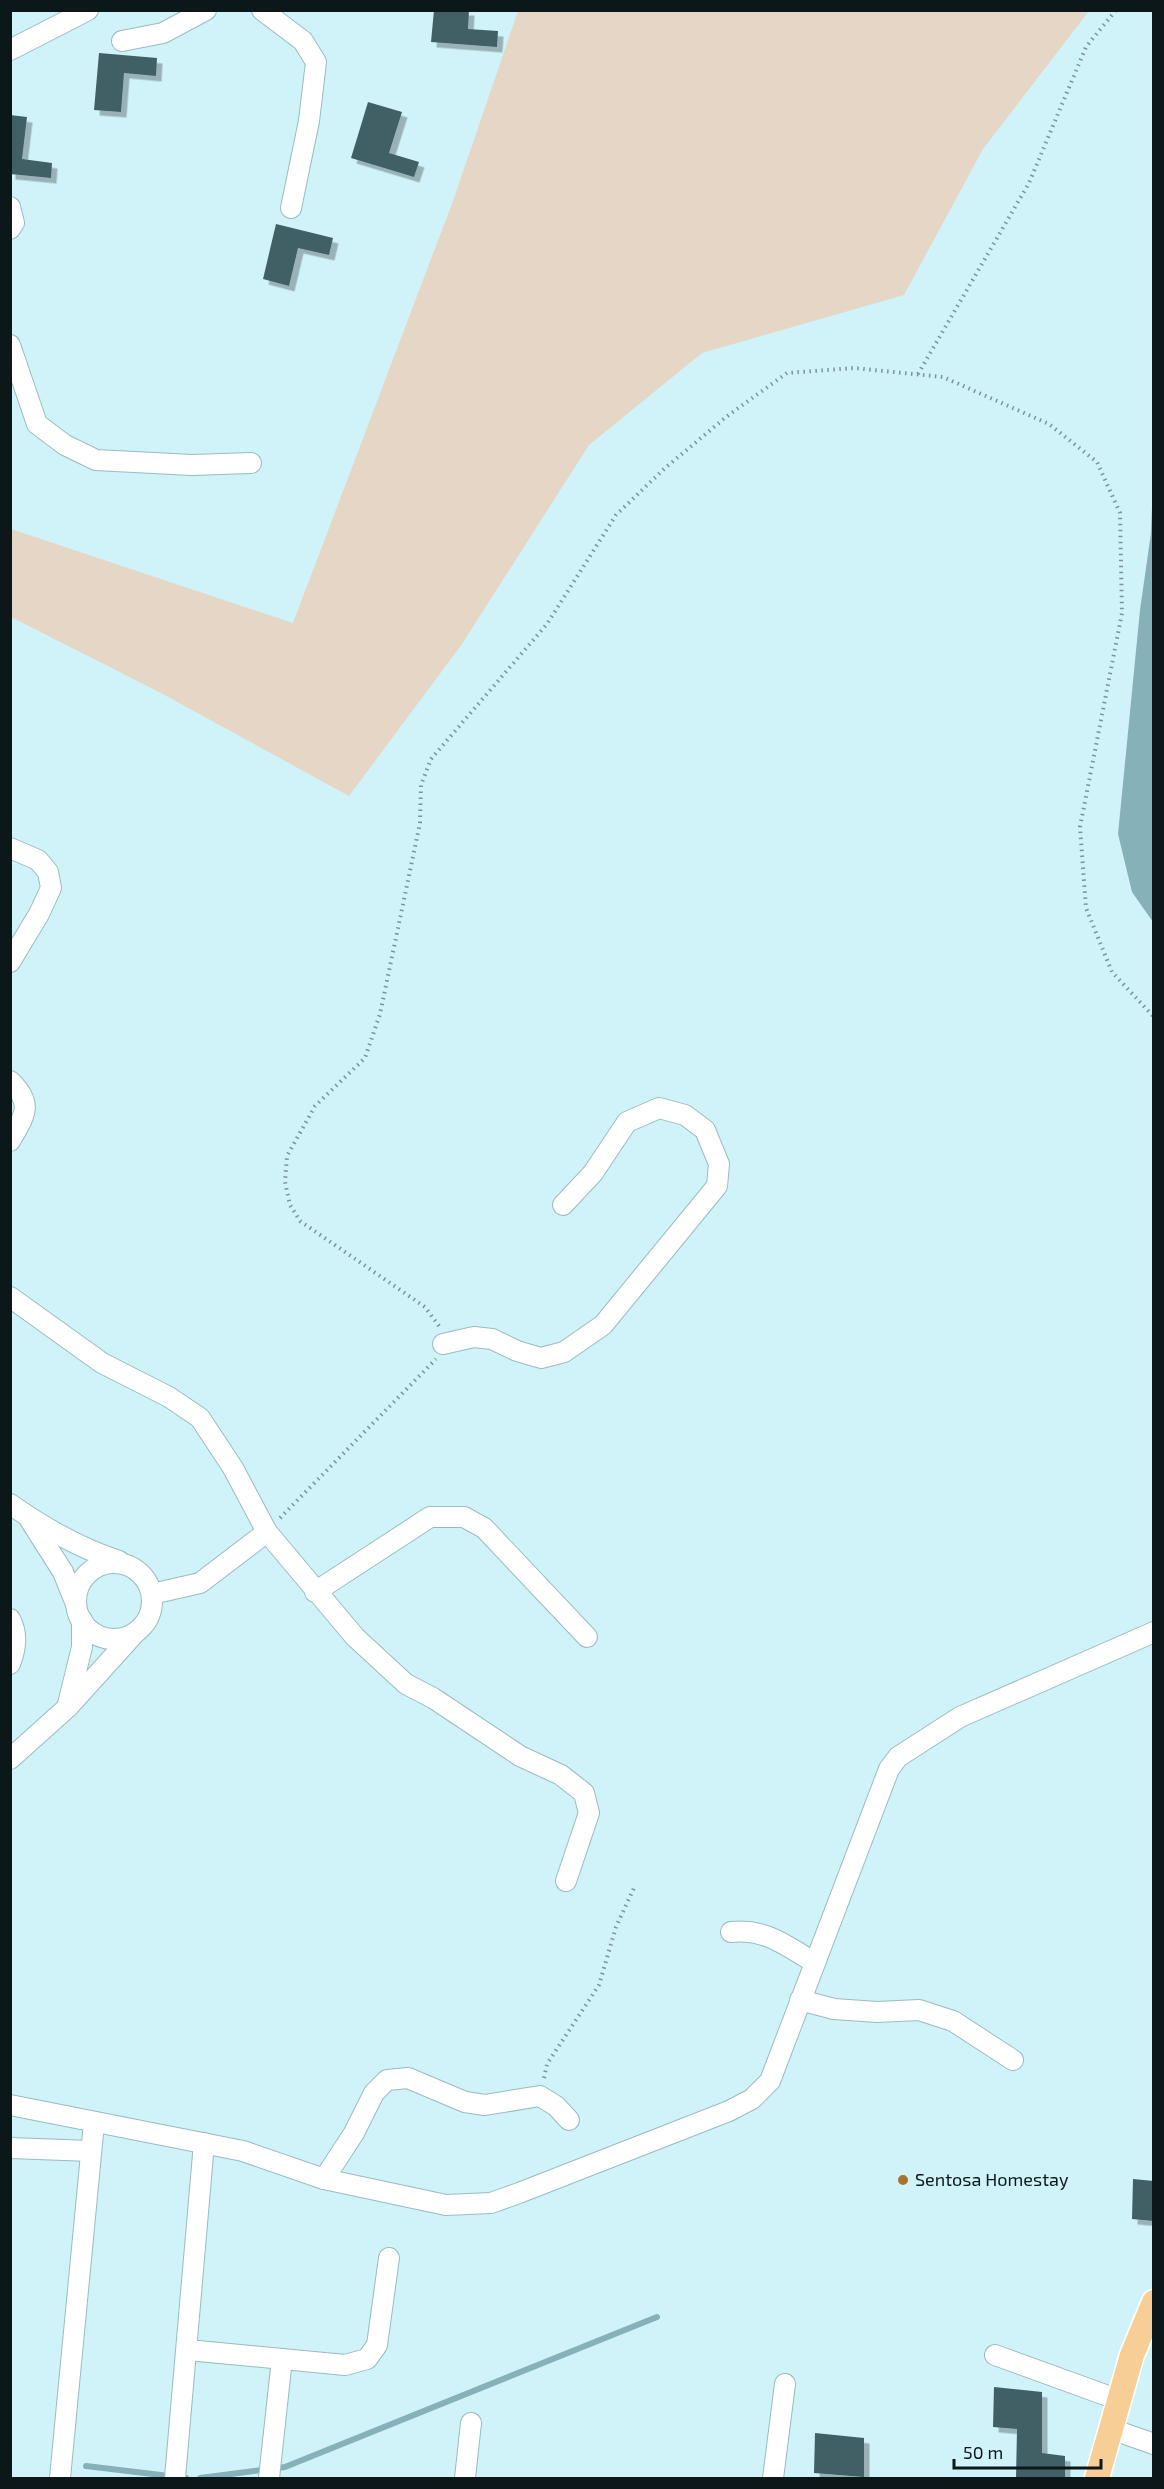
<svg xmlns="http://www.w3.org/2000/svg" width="1164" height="2489" viewBox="0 0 1164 2489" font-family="'Exo 2',sans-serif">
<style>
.green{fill:#e5d6c5}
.water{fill:#87b1b8}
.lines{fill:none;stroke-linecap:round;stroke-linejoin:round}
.stream{stroke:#87b1b8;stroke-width:6}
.building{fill:#416065;filter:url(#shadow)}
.minor-casing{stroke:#9abbc1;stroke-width:22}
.major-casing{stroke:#fff;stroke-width:27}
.path{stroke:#7b9499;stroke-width:4;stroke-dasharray:1.5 4.5;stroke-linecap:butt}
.minor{stroke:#fff;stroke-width:20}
.major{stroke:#f7ce95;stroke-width:24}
.poi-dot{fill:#a7742c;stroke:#d0f3f9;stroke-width:2}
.labels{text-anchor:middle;stroke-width:6;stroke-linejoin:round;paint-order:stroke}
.poi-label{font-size:18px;fill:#0b1719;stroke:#d0f3f9;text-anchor:start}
</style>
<defs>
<filter id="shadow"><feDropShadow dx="5.5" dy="5.5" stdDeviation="0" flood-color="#0004"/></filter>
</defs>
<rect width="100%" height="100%" fill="#d0f3f9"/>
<polygon class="green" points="518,11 1089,11 983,149 904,295 702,353 589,445 462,644 349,796 159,692 11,617 11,529 293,623 453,201"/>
<polygon class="water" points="1153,481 1154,922 1153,922 1132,892 1118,834 1140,610 1151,533"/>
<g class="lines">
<g class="stream">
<polyline points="86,2466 186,2478"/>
<polyline points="200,2478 285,2467 657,2317"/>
</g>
</g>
<g class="building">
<polygon points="434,10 469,10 468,29 498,31 497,47 431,42"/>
<polygon points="99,53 157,58 156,76 124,73 121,112 94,110"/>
<polygon points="368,102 402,112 389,153 419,162 414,177 351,158"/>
<polygon points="10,115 27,117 22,159 52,163 51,178 10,174"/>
<polygon points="276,224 333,238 329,255 298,248 289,286 263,279"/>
<polygon points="1133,2179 1154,2181 1154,2221 1132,2219"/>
<polygon points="994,2387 1042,2392 1042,2453 1065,2456 1065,2478 1016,2478 1017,2429 993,2427"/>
<polygon points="815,2433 864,2438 864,2477 814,2473"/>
</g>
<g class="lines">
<defs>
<g id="minor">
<polyline points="262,10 303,41 316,62 309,121 291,208"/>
<polyline points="122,41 163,33 206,10"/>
<polyline points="10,50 88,10"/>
<polyline points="10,207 14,223 10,229"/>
<polyline points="10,345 37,424 65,445 96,460 192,465 251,463"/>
<polyline points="10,848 38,860 48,872 51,888 39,914 10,962"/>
<path d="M10 1081C34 1104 25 1115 10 1141"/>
<polyline points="10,1297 102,1363 169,1397 200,1418 233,1468 267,1532"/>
<polyline points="443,1344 474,1337 492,1339 517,1351 541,1358 564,1352 603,1325 717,1186 719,1164 705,1130 685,1115 659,1108 627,1122 593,1173 563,1205"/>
<path d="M10 1504C44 1528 79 1548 119 1561"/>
<polyline points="30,1520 63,1572 76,1604"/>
<circle cx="114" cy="1601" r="38"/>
<polyline points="315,1592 430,1517 464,1517 484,1528 587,1637"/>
<polyline points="152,1594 200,1583 267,1532 355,1637 406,1684 433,1698 520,1756 561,1775 584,1793 589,1813 566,1881"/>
<path d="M10 1619C18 1634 16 1648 10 1664"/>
<polyline points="68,1704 82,1647 82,1620"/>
<polyline points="10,1759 68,1707 134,1634"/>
<path d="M731 1932C765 1928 787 1946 815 1963"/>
<polyline points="800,2000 834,2009 877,2012 919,2010 953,2021 1013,2060"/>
<polyline points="10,2105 243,2151 324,2179 446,2205 491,2203 519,2193 729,2111 752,2099 770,2081 889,1769 898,1757 960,1717 1154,1632"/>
<polyline points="10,2148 91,2151"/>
<polyline points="324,2179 354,2133 374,2093 387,2080 408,2078 465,2102 485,2105 540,2096 556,2106 569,2120"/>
<polyline points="188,2350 345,2365 367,2359 377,2345 389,2258"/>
<polyline points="995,2355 1119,2400"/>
<polyline points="1111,2429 1154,2444"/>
<polyline points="60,2478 94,2123"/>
<polyline points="175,2478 204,2143"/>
<polyline points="269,2478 282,2359"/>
<polyline points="465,2478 471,2423"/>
<polyline points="773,2478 785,2384"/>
</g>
<polyline id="major" points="1097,2478 1132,2355 1154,2302"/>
</defs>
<use href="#minor" class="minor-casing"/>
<use href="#major" class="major-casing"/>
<g class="path">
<polyline points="918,374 1029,183 1086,47 1116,10"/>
<polyline points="439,1326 425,1307 300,1221 290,1205 285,1182 287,1156 315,1106 365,1058 380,1014 420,823 421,785 431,759 547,624 616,515 664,469 726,417 787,373 854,368 943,377 1049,424 1097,462 1120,513 1122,613 1080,827 1086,908 1112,972 1154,1017"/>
<polyline points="280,1518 436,1359"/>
<polyline points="544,2078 547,2064 599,1985 616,1927 634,1888"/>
</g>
<use href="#minor" class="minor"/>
<use href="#major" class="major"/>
</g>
<circle class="poi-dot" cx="903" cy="2180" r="6"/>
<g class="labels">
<g class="poi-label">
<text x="915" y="2186">Sentosa Homestay</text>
</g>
</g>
<rect width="1164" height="2489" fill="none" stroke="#0b1719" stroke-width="24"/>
<path d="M954 2459v9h147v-9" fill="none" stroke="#0b1719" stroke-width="3"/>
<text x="963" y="2459" font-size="18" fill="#0b1719" stroke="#d0f3f9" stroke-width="4.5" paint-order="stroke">50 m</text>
</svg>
